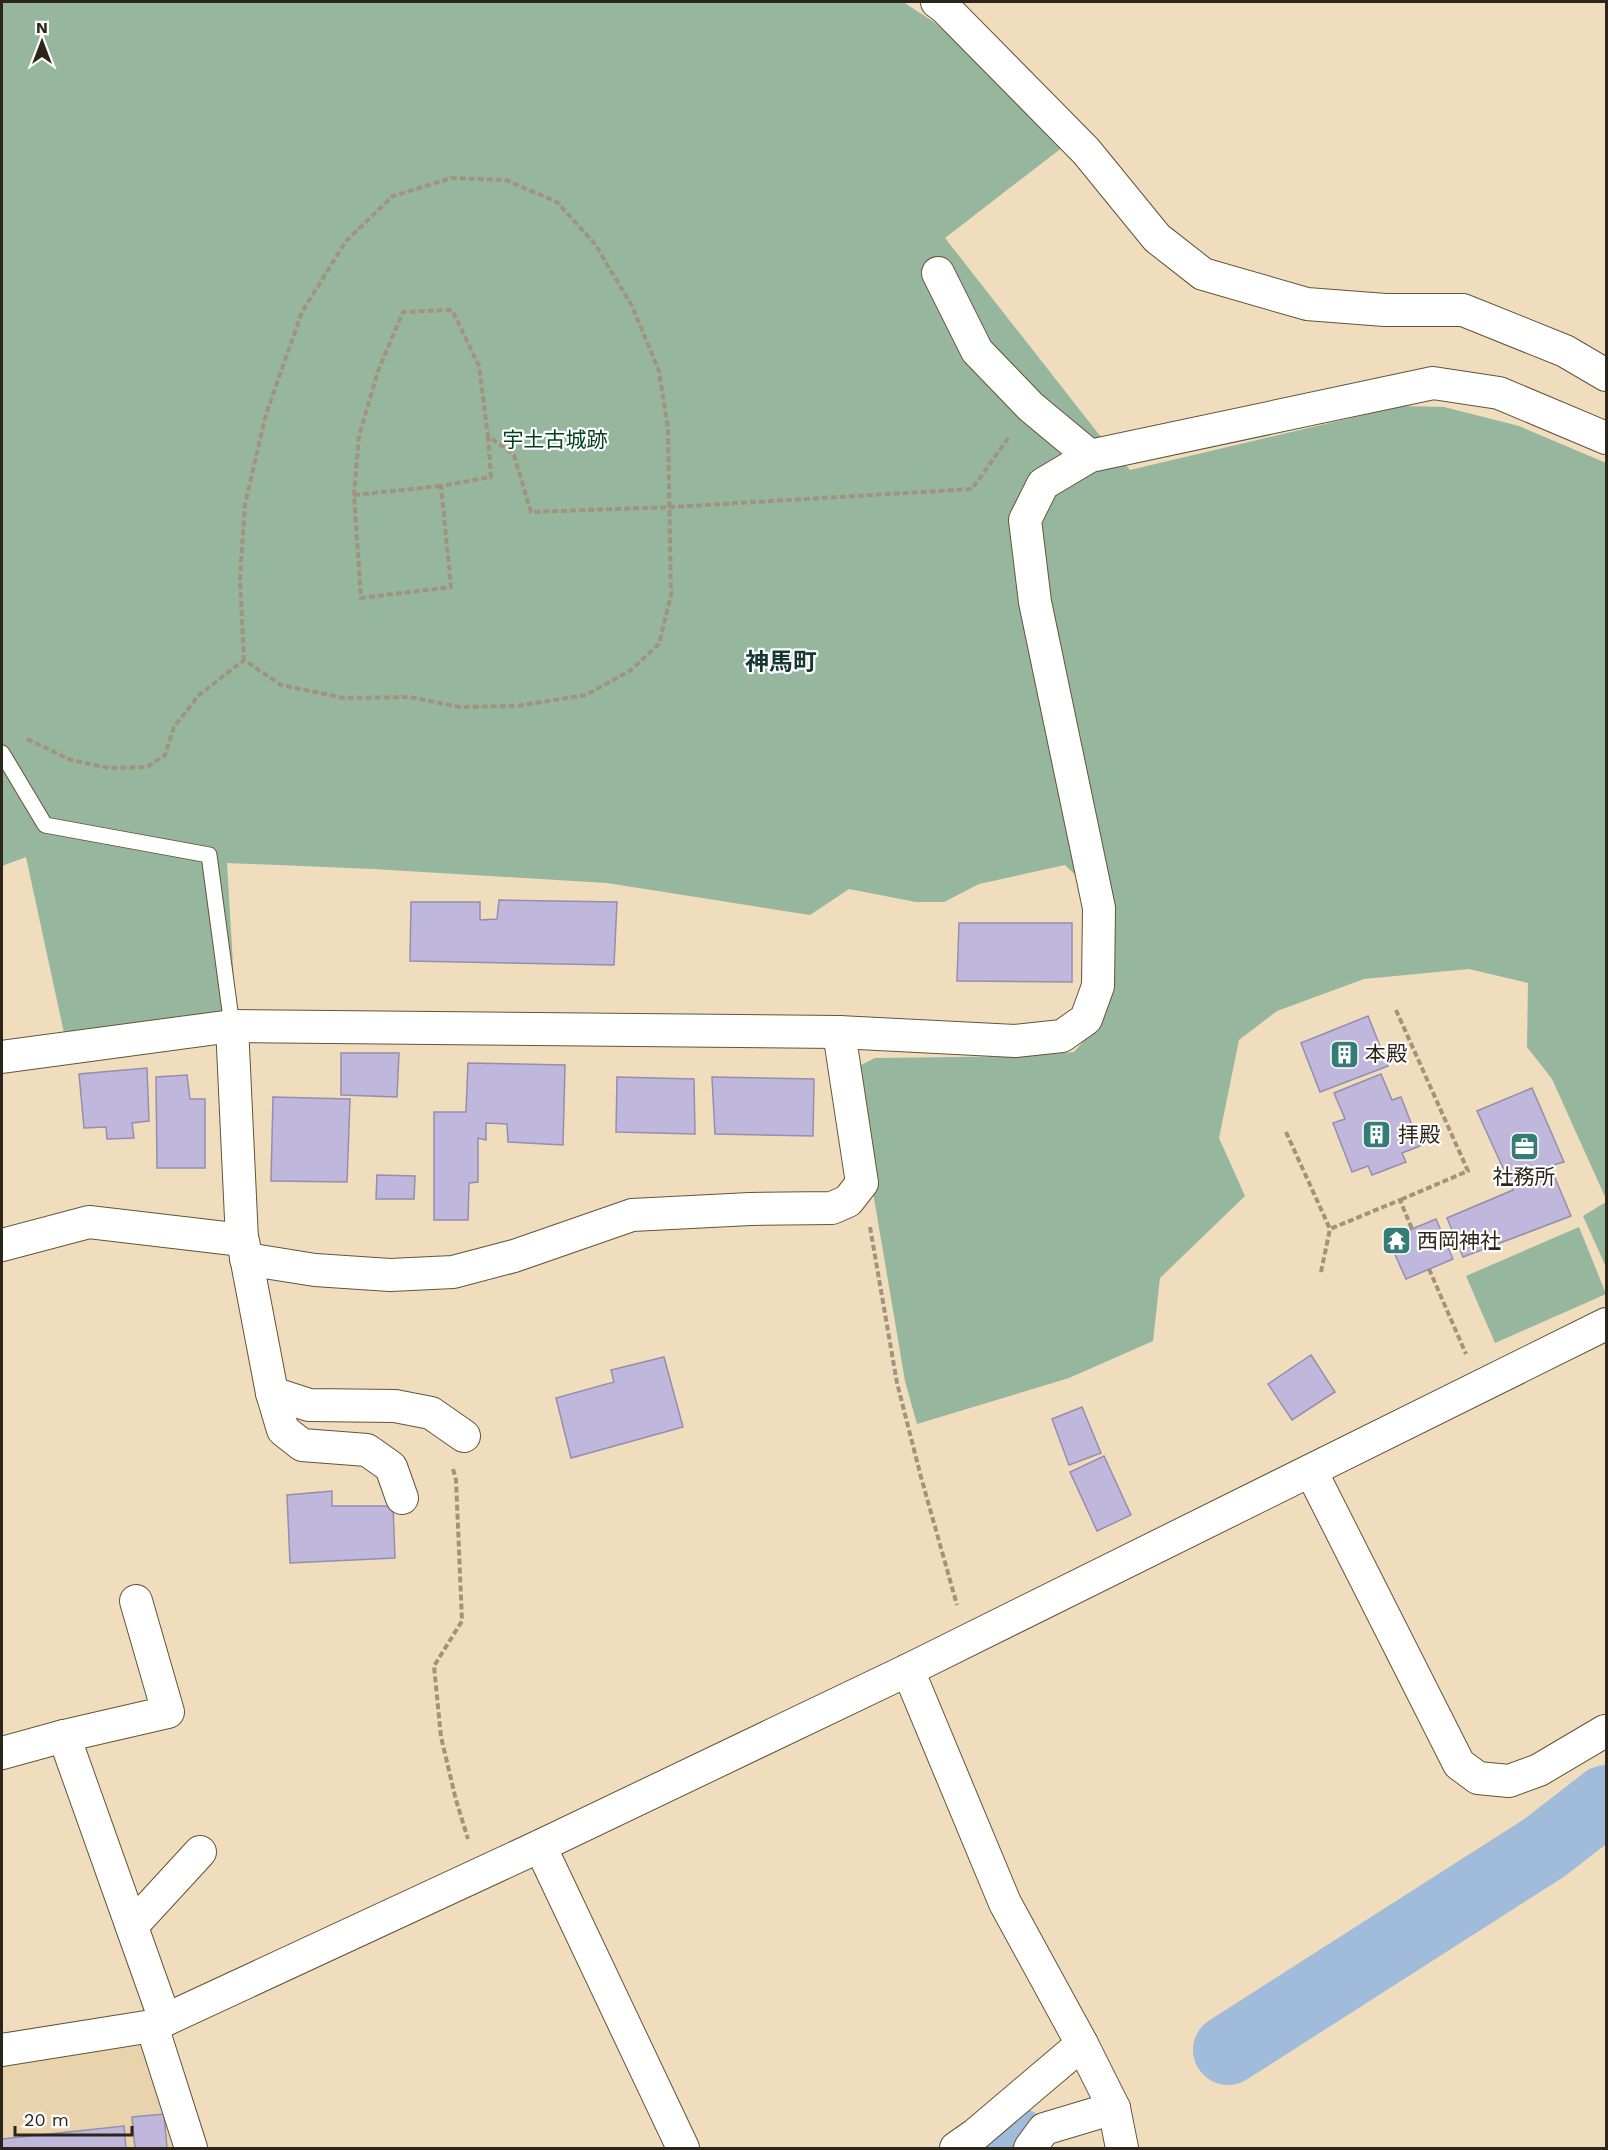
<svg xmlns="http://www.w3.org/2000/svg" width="1608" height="2150" viewBox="0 0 1608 2150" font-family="'Work Sans','Noto Sans JP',sans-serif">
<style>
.built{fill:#e9d3ac}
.green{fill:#96b69e}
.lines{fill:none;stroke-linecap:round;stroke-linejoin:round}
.river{stroke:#a1bbda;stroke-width:70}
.building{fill:#bfb7dc;stroke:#958ead;stroke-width:1.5}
.lane-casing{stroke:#645438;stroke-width:17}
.street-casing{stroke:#645438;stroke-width:34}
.path{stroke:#a1947c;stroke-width:4;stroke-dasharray:6 3;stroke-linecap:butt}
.lane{stroke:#fff;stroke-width:15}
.street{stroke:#fff;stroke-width:32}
.labels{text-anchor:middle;stroke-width:4.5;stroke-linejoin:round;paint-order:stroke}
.park-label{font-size:21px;fill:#014120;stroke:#fff}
.poi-label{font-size:21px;fill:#2c261a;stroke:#fff;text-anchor:start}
.quarter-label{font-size:24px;font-weight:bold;fill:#163835;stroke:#fff}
</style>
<rect width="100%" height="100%" fill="#efddbd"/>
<polygon class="built" points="142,2044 177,2148 2,2148 2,2062"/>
<g class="green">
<polygon points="2,2 903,2 934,22 1068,143 945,238 1097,432 1130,470 1402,406 1444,407 1519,426 1606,463 1606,1199 1552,1079 1527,1047 1528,983 1469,969 1364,979 1277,1011 1239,1040 1219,1138 1245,1196 1160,1278 1153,1341 1069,1378 917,1424 905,1381 855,1086 859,1066 875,1058 1028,1056 1074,1052 1102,1020 1109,908 1065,865 979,884 944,902 916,902 849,889 810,915 607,883 373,869 227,863 236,1015 64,1033 26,857 2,866"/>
<polygon points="1606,1202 1606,1267 1583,1216"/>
<polygon points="1579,1227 1606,1294 1495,1343 1466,1276"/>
</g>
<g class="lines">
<g class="river">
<polyline points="1228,2050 1544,1848 1606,1800"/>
<polyline points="1009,2148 1014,2141"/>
</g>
</g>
<g class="building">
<polygon points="499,900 617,902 614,965 410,961 411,902 480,902 480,920 497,919"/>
<polygon points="959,923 1072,923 1072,982 957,981"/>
<polygon points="1368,1016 1388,1066 1320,1092 1301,1043"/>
<polygon points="341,1053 399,1053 397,1097 341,1095"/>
<polygon points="468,1063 565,1065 563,1145 508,1142 507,1124 486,1123 486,1140 478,1138 478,1182 469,1183 468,1220 434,1220 434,1112 466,1112"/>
<polygon points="147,1068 149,1121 132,1123 134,1138 107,1139 106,1127 84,1128 79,1074"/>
<polygon points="1381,1074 1392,1100 1401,1097 1420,1146 1402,1153 1406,1162 1372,1175 1368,1166 1352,1172 1333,1123 1345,1119 1334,1093"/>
<polygon points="187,1075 190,1099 205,1099 205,1168 157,1168 156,1077"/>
<polygon points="617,1077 694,1079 695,1134 616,1132"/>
<polygon points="712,1077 814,1079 813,1136 715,1134"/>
<polygon points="1532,1088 1564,1162 1550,1166 1571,1216 1463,1257 1447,1218 1513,1190 1477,1111"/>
<polygon points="273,1097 350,1099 347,1182 271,1181"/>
<polygon points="377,1175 415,1176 414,1199 376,1199"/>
<polygon points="1436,1219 1453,1259 1406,1279 1388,1239"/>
<polygon points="1311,1355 1335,1392 1292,1420 1268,1384"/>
<polygon points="664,1357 683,1427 571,1458 556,1398 614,1382 611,1370"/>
<polygon points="1082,1407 1101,1453 1069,1465 1052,1419"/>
<polygon points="1104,1456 1131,1515 1097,1531 1070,1472"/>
<polygon points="332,1491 332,1506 393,1506 395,1558 290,1563 287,1495"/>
<polygon points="164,2114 167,2148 135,2148 132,2117"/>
<polygon points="124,2126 126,2148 2,2148 2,2139"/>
</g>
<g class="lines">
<defs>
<polyline id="lane" points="2,753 45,825 209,855 232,1026"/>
<g id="street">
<polyline points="937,2 945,8 1086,151 1157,238 1203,274 1307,304 1385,310 1463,310 1565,351 1606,375"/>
<polyline points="938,273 977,351 1031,407 1090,456"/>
<polyline points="2,1057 232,1026 839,1032 1015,1041 1062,1036 1086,1019 1098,986 1099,908 1035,602 1025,520 1043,484 1090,456 1433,383 1499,393 1606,438"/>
<polyline points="243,1241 272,1393 283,1430 302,1445 367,1450 391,1467 402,1498"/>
<polyline points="2,1245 89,1222 242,1240 232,1026"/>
<polyline points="246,1259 315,1270 390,1275 453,1272 514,1256 632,1215 750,1209 832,1208 848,1201 862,1183 839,1032"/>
<polyline points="272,1393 309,1405 395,1406 431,1413 464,1436"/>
<polyline points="1311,1471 1459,1764 1478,1778 1509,1781 1539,1770 1605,1731"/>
<polyline points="908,1670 1005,1903 1082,2044 1114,2108 1122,2148"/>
<polyline points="64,1736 165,2020"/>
<polyline points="2,1753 64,1736 168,1712 136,1601"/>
<polyline points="540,1846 683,2148"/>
<polyline points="132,1926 200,1852"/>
<polyline points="152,2026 191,2148"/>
<polyline points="2,2050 152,2026 165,2020 540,1846 908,1670 1606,1324"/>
<polyline points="956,2148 976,2134 1082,2044"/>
<polyline points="1030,2148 1044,2129 1114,2108"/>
</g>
</defs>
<use href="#lane" class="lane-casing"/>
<use href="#street" class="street-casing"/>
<g class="path">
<polyline points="488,436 491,477 441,486 451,587 361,598 354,495 359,436 378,371 403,312 452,310 479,366 488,436 514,455 531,512 671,507 972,489 1009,437"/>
<polyline points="354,495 441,486"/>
<polyline points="27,739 71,760 109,768 147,767 165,755 174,727 199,695 244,660 281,685 344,698 410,697 460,707 516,706 586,695 631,670 659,644 671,595 668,429 659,371 632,306 595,244 557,202 506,180 451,178 393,196 346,241 302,312 266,414 245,504 240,578 244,660"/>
<polyline points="1396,1010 1468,1171 1400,1200"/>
<polyline points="1286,1132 1330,1229 1400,1200 1412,1229"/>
<polyline points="870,1227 897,1383 921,1477 957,1605"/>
<polyline points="1429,1269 1466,1354"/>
<polyline points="1321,1272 1330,1229"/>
<polyline points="453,1469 456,1480 462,1621 434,1666 441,1737 456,1800 468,1839"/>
</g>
<use href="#lane" class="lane"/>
<use href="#street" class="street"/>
</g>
<defs>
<symbol id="building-square" viewBox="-11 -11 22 22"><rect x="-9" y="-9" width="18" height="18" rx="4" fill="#347c75" stroke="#fff"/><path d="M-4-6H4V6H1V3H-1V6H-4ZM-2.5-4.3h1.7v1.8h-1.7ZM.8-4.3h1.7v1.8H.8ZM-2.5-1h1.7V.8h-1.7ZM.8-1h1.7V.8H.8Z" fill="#fff"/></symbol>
<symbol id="office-square" viewBox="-11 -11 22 22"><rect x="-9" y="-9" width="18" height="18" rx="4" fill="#347c75" stroke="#fff"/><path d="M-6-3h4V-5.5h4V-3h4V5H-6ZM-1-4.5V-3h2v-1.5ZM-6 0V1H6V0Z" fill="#fff"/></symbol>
<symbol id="temple-square" viewBox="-11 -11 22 22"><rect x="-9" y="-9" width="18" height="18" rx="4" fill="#347c75" stroke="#fff"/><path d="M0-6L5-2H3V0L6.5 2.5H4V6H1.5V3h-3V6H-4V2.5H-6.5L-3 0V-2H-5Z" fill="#fff"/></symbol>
</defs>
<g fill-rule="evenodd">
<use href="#building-square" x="1328" y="1038" width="33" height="33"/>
<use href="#building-square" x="1360" y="1118" width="33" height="33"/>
<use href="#office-square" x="1508" y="1130" width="33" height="33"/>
<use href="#temple-square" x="1380" y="1224" width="33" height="33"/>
</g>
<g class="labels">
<g class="park-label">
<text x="555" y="447">宇土古城跡</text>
</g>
<g class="poi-label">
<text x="1365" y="1061">本殿</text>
<text x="1398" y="1142">拝殿</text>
<text x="1524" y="1184" text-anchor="middle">社務所</text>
<text x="1417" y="1248">西岡神社</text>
</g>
<g class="quarter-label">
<text x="781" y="670">神馬町</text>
</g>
</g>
<rect width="1608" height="2150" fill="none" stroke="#2c261a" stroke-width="6"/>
<g transform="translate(42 42)" stroke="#ffffff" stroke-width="4.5" paint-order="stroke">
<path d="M0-4.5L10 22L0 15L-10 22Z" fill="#2c261a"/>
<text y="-9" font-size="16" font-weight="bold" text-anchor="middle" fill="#2c261a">N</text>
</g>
<path d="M15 2126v9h117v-9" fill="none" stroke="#2c261a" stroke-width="3"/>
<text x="24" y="2126" font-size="18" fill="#2c261a" stroke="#ffffff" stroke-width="4.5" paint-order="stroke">20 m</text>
</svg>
